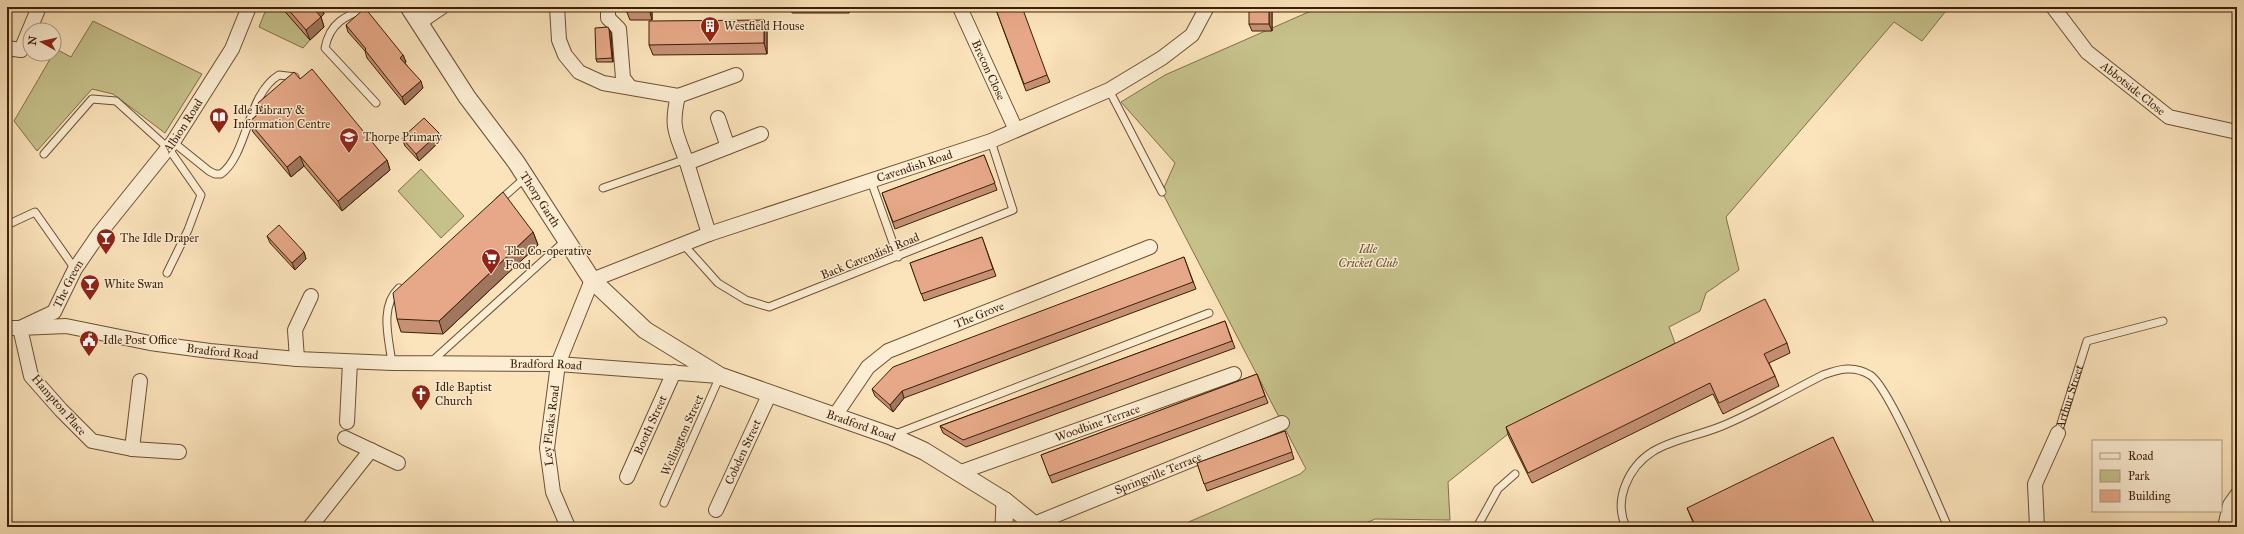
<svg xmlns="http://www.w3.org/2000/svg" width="2244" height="534" viewBox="0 0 2244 534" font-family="'IM FELL Great Primer',serif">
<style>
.green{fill:#c6c18b;stroke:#827048}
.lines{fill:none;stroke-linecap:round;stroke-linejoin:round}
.service-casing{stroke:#6c5032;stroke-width:9}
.minor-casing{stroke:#6c5032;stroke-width:16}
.tertiary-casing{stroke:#6c5032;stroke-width:19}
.service{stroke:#fcedd3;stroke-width:7}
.minor{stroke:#fcedd3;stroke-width:14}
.tertiary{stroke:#fcedd3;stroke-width:17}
.wall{fill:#c69075;stroke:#3d1f05}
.shaded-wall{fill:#a1765f;stroke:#3d1f05}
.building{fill:#e6a888;stroke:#3d1f05}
.labels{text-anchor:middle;stroke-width:3;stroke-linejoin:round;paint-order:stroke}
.poi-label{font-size:12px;fill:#3d1f05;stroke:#fcedd3;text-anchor:start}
.street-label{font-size:12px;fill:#3d1f05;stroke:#fcedd3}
.park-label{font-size:12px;font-style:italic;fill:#66502d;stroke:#fcedd3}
</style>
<rect width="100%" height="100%" fill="#fbe3bb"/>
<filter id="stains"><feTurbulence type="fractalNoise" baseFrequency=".005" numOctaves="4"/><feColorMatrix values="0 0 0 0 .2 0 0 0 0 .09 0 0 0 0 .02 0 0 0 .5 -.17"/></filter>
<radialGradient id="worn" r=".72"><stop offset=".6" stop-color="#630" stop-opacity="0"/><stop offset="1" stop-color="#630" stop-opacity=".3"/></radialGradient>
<g class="green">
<polygon points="267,7 281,7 310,40 303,48 259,27"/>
<polygon points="1320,7 1715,7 1723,9 1752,7 1949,7 1922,41 1894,22 1726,217 1739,270 1706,293 1700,311 1669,327 1675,343 1508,434 1448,482 1450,520 1375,519 1357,527 1177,527 1300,474 1306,469 1162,192 1175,163 1121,102 1165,75"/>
<polygon points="93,21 202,74 165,133 113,94 92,89 37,151 14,121 56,49 71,57"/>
<polygon points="421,169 464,216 441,238 398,191"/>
</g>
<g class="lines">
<defs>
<g id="service">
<path d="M368 7C346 16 330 22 325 48L376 103"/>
<polyline points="1109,90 1162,192"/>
<path d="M173 142 209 171 215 174H221C248 154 247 94 279 75L295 77"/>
<polyline points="44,154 92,99 116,101 169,149 201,195 188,230 167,273"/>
<polyline points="871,181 898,257"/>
<polyline points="603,188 686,159"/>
<polyline points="499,201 526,177"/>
<polyline points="7,225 35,212 75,269"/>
<polyline points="683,244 718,283 746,300 769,307 1013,210 991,141"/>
<polyline points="431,362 566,240"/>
<path d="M392 363C389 339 379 307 399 288"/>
<path id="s1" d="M2058 433 2087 341 2163 321"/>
<polyline points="893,435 1209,313"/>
<polyline points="664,503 720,376"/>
<polyline points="1477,527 1498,489 1515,474"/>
<path d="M1626 527C1620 514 1620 499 1625 486 1642 441 1683 442 1722 426 1756 412 1789 392 1823 375 1839 369 1854 365 1870 375 1889 386 1936 500 1948 527"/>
</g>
<g id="minor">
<path d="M557 7 559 40 565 55 579 72 603 83 678 96C670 129 677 134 687 163"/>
<polyline points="608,7 608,18 619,29 623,78 630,87"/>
<path id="s2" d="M2053 7 2087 52 2169 117 2237 132"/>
<path id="s3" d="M961 10 1016 130"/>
<polyline points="420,22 442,7"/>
<polyline points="7,48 21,50 39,7"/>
<polyline points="678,96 736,75"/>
<polyline points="718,118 728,147"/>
<polyline points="709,234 687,163 761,134"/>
<path id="s4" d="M7 328H20L54 312 75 269 99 234 173 142 232 49 249 7"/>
<polyline points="297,359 295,330 311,296"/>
<path id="s5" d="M834 417 868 367 888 351 1150 247"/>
<polyline points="347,422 350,362"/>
<polyline points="345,438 398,463"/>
<polyline points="132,449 140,381"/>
<path id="s6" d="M179 452 132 449 92 441 61 410 31 376 20 328 66 326 150 343 210 351 297 359 392 363 558 364 719 376"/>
<path id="s7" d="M961 472 1234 374"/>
<path id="s8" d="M627 477 674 372"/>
<path id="s9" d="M716 510 770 393"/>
<path id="s10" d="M1034 524 1282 423"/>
<polyline points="310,527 371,450"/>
<path id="s11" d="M568 527 553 492 547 448 558 364 592 280 709 234 991 141 1109 90 1162 58 1192 35 1207 7"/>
<polyline points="2037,527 2035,484 2058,433"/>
<polyline points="2225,527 2230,505 2237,495"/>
</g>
<g id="tertiary">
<path id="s12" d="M409 7 467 97 516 162 592 280 645 330 720 376 891 436 924 451 1005 501 1037 527"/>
<polyline points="1004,527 1005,501"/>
</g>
</defs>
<use href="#service" class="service-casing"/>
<use href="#minor" class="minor-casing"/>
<use href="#tertiary" class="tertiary-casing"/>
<use href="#service" class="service"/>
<use href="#minor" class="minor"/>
<use href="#tertiary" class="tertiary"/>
</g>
<g class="wall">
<polygon points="281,7 322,7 324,14 321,17 324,27 310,40"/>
<polygon points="652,7 652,20 630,20 626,10"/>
<polygon points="790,7 849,7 849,13 792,13"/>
<polygon points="995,7 1047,75 1050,82 1026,91"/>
<polygon points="1272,7 1272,31 1252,31 1249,24"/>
<polygon points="764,20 767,30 767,54 653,55 649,45"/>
<polygon points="346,25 403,55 406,62 405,63 423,88 405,105 367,58 365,51 348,32"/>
<polygon points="609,29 611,33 613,62 597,62 596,59"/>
<polygon points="300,79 387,160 390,170 342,211 304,166 291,177 253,132 249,122 261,112 258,103"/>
<polygon points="439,133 441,140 419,161 405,146 402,138"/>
<polygon points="984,155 997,190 895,229 882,193"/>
<polygon points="533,232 538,245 443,334 401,332 397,319"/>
<polygon points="267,236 304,252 306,259 295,270 270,243"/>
<polygon points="982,237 996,276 924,301 910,263"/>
<polygon points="1184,257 1196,289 904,398 893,412 875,396 872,389"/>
<polygon points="1225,321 1235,348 966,447 943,433 940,426"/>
<polygon points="1787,343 1790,353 1769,363 1775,376 1779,386 1723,414 1713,394 1532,483 1509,437 1506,427"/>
<polygon points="1257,374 1268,403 1052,483 1041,455"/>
<polygon points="1285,431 1294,459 1207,491 1197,463"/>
<polygon points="1687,508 1876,527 1695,527"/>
</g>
<g class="shaded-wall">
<polygon points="316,7 322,7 324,14 321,17 324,27 310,40 306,30 314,9"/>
<polygon points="649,7 652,7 652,20 649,9"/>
<polygon points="847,7 849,7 849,13"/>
<polygon points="1269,7 1272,7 1272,31 1269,24"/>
<polygon points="764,20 767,30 767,54 764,43"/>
<polygon points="609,29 611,33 613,62 612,58"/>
<polygon points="403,55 406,62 403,65 400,58"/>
<polygon points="421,81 423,88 405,105 402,97"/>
<polygon points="439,133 441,140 419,161 416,154"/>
<polygon points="300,156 304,166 291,177 287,167"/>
<polygon points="387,160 390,170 342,211 338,201"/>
<polygon points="533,232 538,245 443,334 439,321"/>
<polygon points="304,252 306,259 295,270 292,263"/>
<polygon points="902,391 904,398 893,412 890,405"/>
</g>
<g class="building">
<polygon points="286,7 316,7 314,9 321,17 306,30"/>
<polygon points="626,7 649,7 649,9 626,10"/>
<polygon points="995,7 1022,7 1047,75 1024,84"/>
<rect x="1249" y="7" width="20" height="17"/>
<polygon points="365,8 403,55 400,58 421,81 402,97 365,50 366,49 346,25"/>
<polygon points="764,20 764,43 649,45 649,21"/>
<polygon points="608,27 609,29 612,58 596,59 595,28"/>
<polygon points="312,69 387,160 338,201 300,156 287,167 249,122 264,109 258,103 294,72 300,79"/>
<polygon points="424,118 439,133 416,154 402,138"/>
<polygon points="984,155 995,183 893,222 882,193"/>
<polygon points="503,192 533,232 439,321 397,319 393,293"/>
<polygon points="279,225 304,252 292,263 267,236"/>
<polygon points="982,237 993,269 921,294 910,263"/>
<polygon points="1184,257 1193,282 902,391 890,405 872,389 893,367"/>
<polygon points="1765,299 1787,343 1764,354 1775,376 1719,403 1710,383 1528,473 1506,427"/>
<polygon points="1225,321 1232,341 963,440 940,426"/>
<polygon points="1257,374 1265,396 1049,476 1041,455"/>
<polygon points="1285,431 1292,452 1204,484 1197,463"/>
<polygon points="1833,437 1876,527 1696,527 1687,508"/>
</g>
<defs>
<symbol id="building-pin" viewBox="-11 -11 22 30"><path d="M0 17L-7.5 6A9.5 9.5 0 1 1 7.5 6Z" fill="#8f2418" stroke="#fcedd3"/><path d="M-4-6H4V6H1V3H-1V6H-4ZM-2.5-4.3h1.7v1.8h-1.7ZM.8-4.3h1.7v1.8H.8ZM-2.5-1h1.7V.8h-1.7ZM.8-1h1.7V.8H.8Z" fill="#fff"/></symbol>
<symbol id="library-pin" viewBox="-11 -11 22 30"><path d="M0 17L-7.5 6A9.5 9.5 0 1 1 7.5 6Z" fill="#8f2418" stroke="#fcedd3"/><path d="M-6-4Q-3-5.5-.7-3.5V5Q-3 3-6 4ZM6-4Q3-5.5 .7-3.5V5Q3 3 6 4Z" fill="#fff"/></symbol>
<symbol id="school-pin" viewBox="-11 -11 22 30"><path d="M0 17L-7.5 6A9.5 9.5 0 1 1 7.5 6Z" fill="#8f2418" stroke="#fcedd3"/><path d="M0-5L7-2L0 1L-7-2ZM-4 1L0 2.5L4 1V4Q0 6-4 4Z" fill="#fff"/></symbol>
<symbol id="bar-pin" viewBox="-11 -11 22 30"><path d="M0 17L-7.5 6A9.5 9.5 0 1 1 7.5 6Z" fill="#8f2418" stroke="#fcedd3"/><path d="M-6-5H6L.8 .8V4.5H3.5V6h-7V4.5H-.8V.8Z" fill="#fff"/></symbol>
<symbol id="supermarket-pin" viewBox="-11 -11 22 30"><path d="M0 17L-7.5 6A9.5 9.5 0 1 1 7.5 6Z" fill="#8f2418" stroke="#fcedd3"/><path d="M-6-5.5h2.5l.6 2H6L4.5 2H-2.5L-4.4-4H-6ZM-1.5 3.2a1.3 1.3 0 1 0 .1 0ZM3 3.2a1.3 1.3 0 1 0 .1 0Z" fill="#fff"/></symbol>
<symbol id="civic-pin" viewBox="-11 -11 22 30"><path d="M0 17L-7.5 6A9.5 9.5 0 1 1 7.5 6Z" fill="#8f2418" stroke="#fcedd3"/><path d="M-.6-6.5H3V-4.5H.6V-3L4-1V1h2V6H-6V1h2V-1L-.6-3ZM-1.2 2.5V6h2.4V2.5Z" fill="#fff"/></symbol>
<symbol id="church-pin" viewBox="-11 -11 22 30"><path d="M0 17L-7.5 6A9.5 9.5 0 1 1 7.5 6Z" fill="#8f2418" stroke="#fcedd3"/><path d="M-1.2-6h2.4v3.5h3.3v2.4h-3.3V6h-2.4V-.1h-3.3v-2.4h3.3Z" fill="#fff"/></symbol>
</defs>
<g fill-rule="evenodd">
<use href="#building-pin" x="699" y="15" width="22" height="30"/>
<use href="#library-pin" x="208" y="106" width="22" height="30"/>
<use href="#school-pin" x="338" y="126" width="22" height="30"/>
<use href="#bar-pin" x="95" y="227" width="22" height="30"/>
<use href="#supermarket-pin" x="480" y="247" width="22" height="30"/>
<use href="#bar-pin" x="79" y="273" width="22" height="30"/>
<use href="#civic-pin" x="78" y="329" width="22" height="30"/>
<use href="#church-pin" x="410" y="383" width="22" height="30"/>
</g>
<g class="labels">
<g class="poi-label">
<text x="724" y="30">Westfield House</text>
<text x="233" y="114">Idle Library &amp;<tspan x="233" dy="14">Information Centre</tspan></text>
<text x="363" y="141">Thorpe Primary</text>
<text x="120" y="242">The Idle Draper</text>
<text x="505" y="255">The Co-operative<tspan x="505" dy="14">Food</tspan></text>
<text x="104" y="288">White Swan</text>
<text x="103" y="344">Idle Post Office</text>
<text x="435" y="391">Idle Baptist<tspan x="435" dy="14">Church</tspan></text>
</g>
<g class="street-label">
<text dy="4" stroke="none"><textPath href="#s3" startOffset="66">Brecon Close</textPath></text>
<text dy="4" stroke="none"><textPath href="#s2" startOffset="115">Abbotside Close</textPath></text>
<text dy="4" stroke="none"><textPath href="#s4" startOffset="278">Albion Road</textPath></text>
<text dy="4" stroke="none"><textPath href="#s11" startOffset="600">Cavendish Road</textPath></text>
<text dy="4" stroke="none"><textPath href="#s12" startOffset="233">Thorp Garth</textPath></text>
<text transform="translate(870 256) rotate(-22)" y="4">Back Cavendish Road</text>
<text dy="4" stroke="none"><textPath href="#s4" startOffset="82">The Green</textPath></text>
<text dy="4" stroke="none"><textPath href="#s5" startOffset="184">The Grove</textPath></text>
<text dy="4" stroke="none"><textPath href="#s6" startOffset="431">Bradford Road</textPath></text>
<text dy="4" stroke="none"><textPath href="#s6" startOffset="755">Bradford Road</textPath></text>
<text dy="4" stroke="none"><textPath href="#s1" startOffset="38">Arthur Street</textPath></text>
<text transform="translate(59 405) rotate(49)" y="4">Hampton Place</text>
<text dy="4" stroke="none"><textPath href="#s7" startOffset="145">Woodbine Terrace</textPath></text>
<text dy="4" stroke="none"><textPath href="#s8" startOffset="57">Booth Street</textPath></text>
<text dy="4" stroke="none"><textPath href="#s11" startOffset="105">Ley Fleaks Road</textPath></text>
<text dy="4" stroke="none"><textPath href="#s12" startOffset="639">Bradford Road</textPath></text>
<text transform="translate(682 435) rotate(-66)" y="4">Wellington Street</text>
<text dy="4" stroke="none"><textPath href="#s9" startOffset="64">Cobden Street</textPath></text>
<text dy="4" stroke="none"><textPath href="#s10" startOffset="134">Springville Terrace</textPath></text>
</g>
<g class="park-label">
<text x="1368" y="253">Idle<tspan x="1368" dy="14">Cricket Club</tspan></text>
</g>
</g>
<rect width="2244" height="534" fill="none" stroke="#fbe3bb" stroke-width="24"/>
<rect x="8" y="8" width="2228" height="518" fill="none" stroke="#3d1f05" stroke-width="2"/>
<rect x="12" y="12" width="2220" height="510" fill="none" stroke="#3d1f05"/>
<rect x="2092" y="440" width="130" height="72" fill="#fcedd3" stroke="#b09b81"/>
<rect x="2100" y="453" width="20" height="6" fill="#fcedd3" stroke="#b09b81"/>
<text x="2128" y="460" font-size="12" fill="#3d1f05">Road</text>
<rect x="2100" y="470" width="20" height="12" fill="#c6c18b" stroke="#b09b81"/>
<text x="2128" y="480" font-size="12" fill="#3d1f05">Park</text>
<rect x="2100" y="490" width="20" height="12" fill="#e6a888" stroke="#b09b81"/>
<text x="2128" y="500" font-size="12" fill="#3d1f05">Building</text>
<g transform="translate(42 42) rotate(278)"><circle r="19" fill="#fcedd3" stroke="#b09b81"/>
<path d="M0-3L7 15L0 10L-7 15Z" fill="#8f2418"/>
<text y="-6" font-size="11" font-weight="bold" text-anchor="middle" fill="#3d1f05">N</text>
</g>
<rect width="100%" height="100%" filter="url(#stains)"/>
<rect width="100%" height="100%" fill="url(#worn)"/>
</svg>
